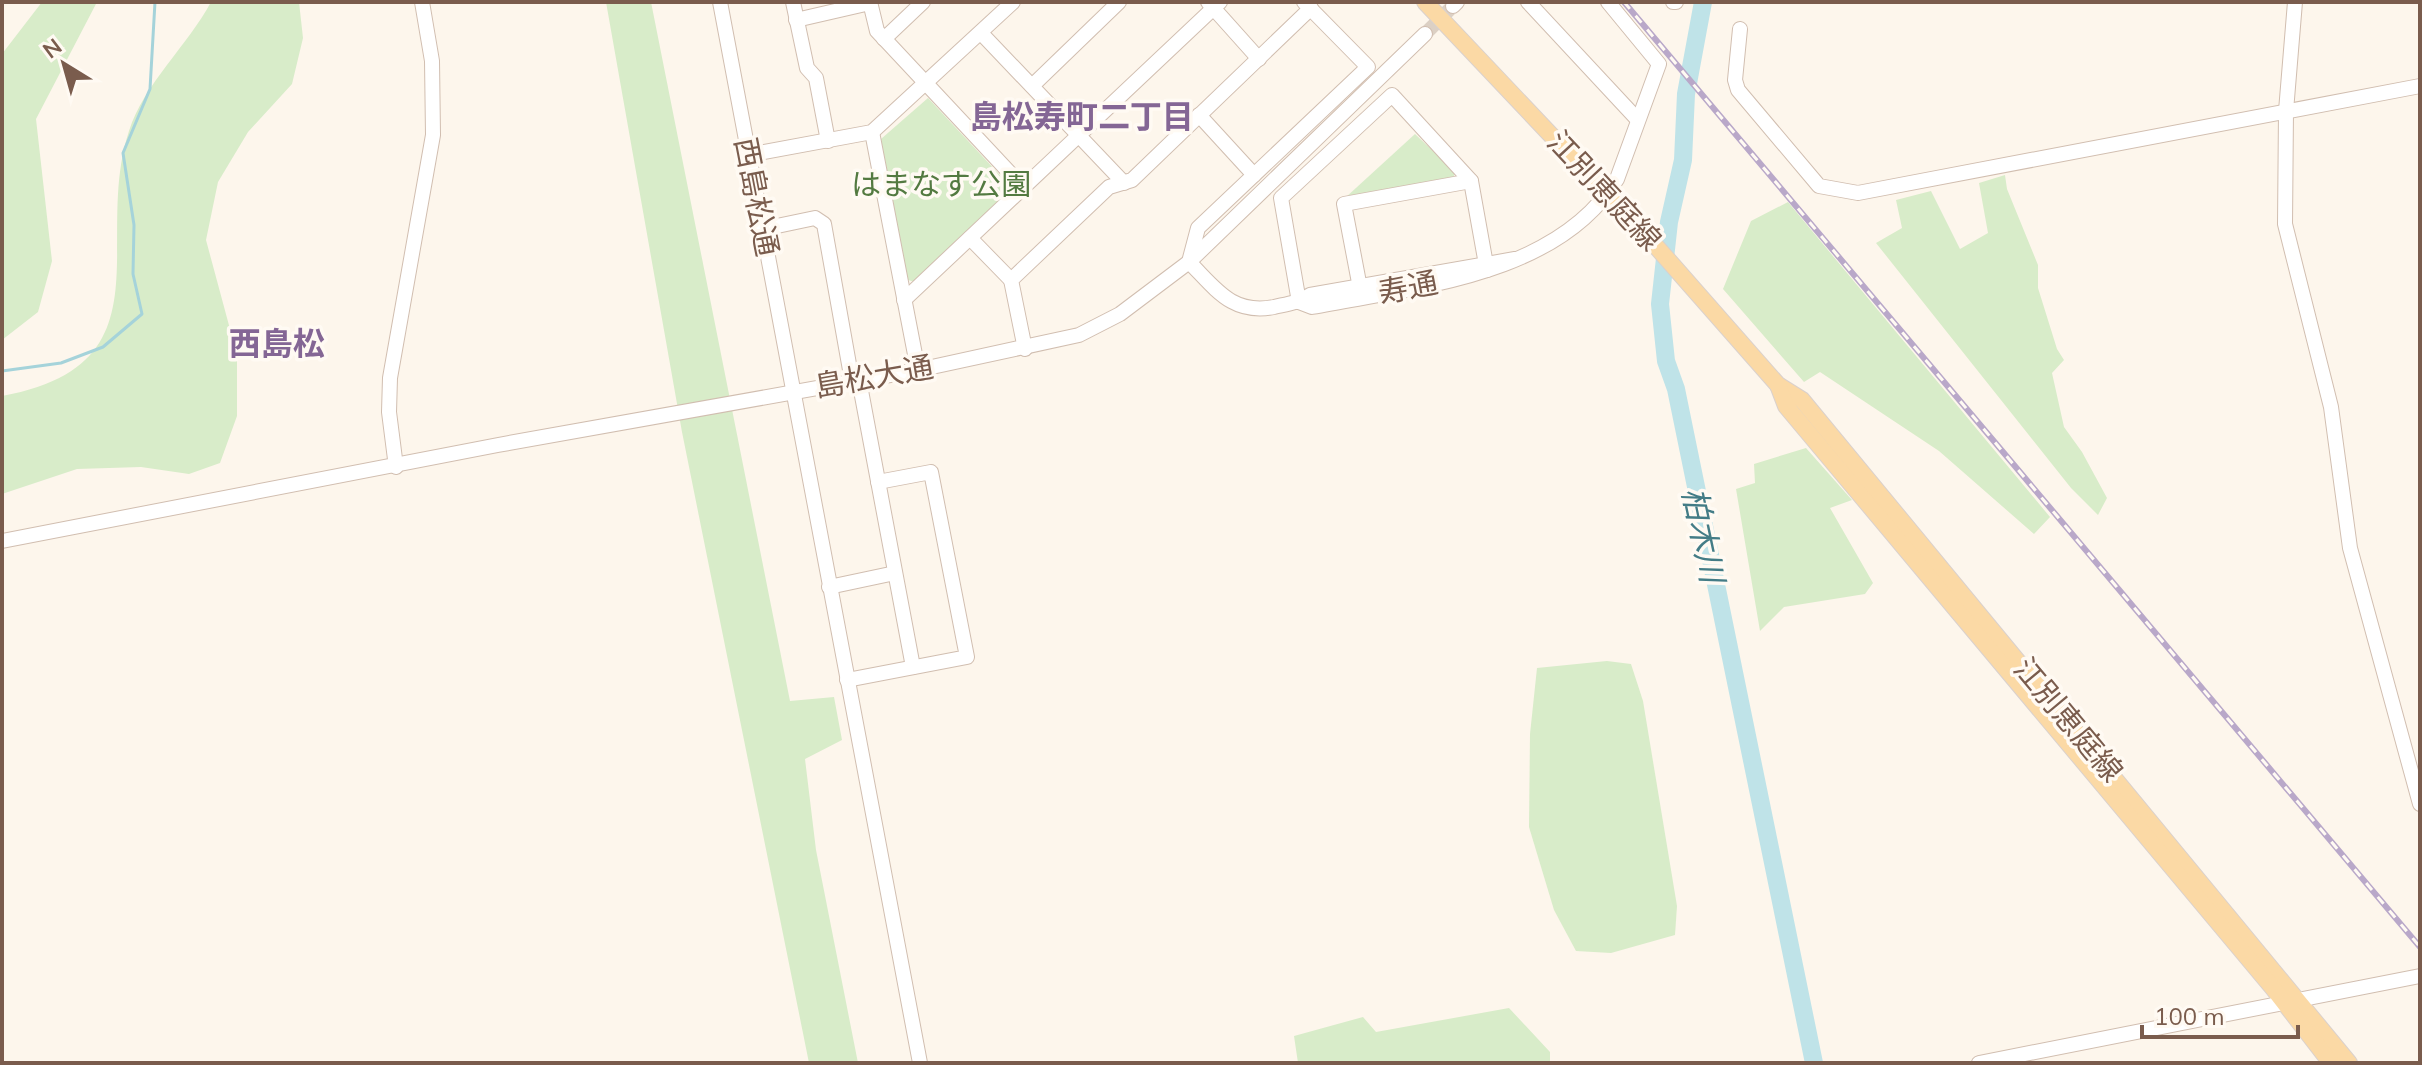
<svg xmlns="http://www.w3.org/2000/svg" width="2422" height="1065" viewBox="0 0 2422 1065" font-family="Mulish,'Noto Sans JP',sans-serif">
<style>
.green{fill:#d8ecc9}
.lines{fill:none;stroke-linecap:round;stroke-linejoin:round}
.stream{stroke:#a5d3da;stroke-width:3}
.river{stroke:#bfe3e8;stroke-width:18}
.minor-tunnel{stroke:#dcd0c4;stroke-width:14;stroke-dasharray:14 7;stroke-linecap:butt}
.minor-casing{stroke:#d1beb0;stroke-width:16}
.major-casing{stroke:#dad1cd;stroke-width:18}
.minor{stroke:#fff;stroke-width:14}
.major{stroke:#fbd9a5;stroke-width:16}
.rail-casing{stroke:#b9a8c9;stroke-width:6}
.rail{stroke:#fffaf3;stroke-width:3;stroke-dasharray:9;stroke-linecap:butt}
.labels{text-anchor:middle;stroke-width:7;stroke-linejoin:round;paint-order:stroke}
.park-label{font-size:30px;fill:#537a41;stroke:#fffaf3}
.street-label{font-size:30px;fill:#7a5c4d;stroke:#fffaf3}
.neighbourhood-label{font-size:32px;font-weight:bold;fill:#846695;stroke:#fffaf3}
.water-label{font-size:32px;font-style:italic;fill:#437c86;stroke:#fffaf3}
</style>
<rect width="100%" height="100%" fill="#fdf6ec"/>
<g class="green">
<polygon points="42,2 97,2 36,119 52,261 38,312 2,340 2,54"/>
<path d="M211 2H299L303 38 292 84 248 132 218 182 206 240 237 355V416L220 463 189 474 141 467 77 469 2 494V396C171 365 92 243 129 131 144 84 188 45 211 2Z"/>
<polygon points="606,2 651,2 790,701 834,697 842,740 805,759 816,850 858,1063 809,1063 682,432"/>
<polygon points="928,98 1011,187 1010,191 915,282 908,280 881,139"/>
<polygon points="1415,134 1455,172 1453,179 1345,198"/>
<polygon points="2005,175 2007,189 2038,265 2038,288 2057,349 2064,360 2052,373 2064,427 2082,452 2107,498 2098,515 2071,488 1876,243 1902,228 1896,200 1931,191 1960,249 1988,233 1979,183"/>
<polygon points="1788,202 2050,517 2034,534 1939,451 1820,372 1804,382 1723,289 1751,221"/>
<polygon points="1806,448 1852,500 1830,508 1873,583 1865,594 1784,607 1760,631 1736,489 1755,483 1754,464"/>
<polygon points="1607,661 1631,664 1643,701 1677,906 1675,935 1611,953 1576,951 1554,910 1529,827 1530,734 1537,668"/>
<polygon points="1509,1008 1550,1052 1550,1063 1298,1063 1294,1036 1363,1017 1376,1032"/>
</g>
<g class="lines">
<polyline class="stream" points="2,371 61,363 103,347 142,314 133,274 134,225 123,153 150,89 155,2"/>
<polyline class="river" points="1703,2 1686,94 1683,160 1669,222 1660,304 1666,361 1676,389 1814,1063"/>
<polyline class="minor-tunnel" points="1425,34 1453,6"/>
<defs>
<g id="minor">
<polyline points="720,2 920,1063"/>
<polyline points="793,2 807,68 816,78 828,141"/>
<polyline points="870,2 877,31 1023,187"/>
<polyline points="1208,2 1259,59"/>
<path d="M1304 2 1368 67 1198 228 1189 262C1216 289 1232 315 1274 307 1287 304 1298 303 1310 295L1515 259"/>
<polyline points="1528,2 1637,119"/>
<polyline points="1673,2 1676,2"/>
<polyline points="2295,2 2286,111 2285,224 2331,407 2350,548 2420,804"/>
<polyline points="1453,6 1457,2"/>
<polyline points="796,20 870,3"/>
<polyline points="1740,29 1735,80 1738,90 1819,186 1858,193 2420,86"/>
<polyline points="981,33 1124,183"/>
<polyline points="884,39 923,2"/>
<polyline points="1032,86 1119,2"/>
<polyline points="1199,115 1254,175"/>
<polyline points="872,132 918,370"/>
<polyline points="748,155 872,132 1013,2"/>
<polyline points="763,229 815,218 824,224 852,381"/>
<polyline points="970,238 1011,280"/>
<polyline points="1361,293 1344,204 1471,181"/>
<polyline points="904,300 1220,2"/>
<path d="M1299 302 1312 307C1414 287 1557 277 1617 179L1659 64 1608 2"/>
<polyline points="1299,302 1281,198 1392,95 1471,181 1487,270"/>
<polyline points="1025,349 1011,280 1109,187 1132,180 1311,8"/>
<polyline points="859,380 913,667"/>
<polyline points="396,467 389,412 390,378 433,135 432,61 422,2"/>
<polyline points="2,541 498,445 918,370 1079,335 1120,314 1189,262 1425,34"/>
<polyline points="829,587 895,573"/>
<polyline points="847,680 967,657 931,472 878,482"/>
<polyline points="1979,1063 2420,976"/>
</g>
<g id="major">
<polyline points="1425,2 1654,244 1778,385 1802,400 2349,1063"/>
<polyline points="1778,385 1786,406 2273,988 2331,1063"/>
</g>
</defs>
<use href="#minor" class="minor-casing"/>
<use href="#major" class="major-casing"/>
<use href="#minor" class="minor"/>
<use href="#major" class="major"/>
<defs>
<polyline id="rail" points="1624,2 2420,947"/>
</defs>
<use href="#rail" class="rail-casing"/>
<use href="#rail" class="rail"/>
</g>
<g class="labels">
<g class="park-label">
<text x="941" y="195">はまなす公園</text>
</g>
<g class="street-label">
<text transform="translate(1604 191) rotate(47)" y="10">江別恵庭線</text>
<text transform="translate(756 197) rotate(79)" y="10">西島松通</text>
<text transform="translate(1408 288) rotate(-11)" y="10">寿通</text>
<text transform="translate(874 377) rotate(-10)" y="10">島松大通</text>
<text transform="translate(2068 720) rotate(50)" y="10">江別恵庭線</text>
</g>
<g class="neighbourhood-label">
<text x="1082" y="128">島松寿町二丁目</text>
<text x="277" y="355">西島松</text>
</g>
<g class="water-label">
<text transform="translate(1703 535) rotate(78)" y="11">柏木川</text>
</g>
</g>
<rect width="2422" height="1065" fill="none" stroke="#7a5c4d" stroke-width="8"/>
<g transform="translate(64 64) rotate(323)" stroke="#fffaf3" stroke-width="6" paint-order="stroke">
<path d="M0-6L14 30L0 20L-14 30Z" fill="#7a5c4d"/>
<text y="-12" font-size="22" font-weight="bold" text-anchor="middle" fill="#7a5c4d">N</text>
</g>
<path d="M2142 1025v12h156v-12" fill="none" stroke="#7a5c4d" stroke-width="4"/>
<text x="2154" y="1025" font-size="24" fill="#7a5c4d" stroke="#fffaf3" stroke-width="6" paint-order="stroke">100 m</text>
</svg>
